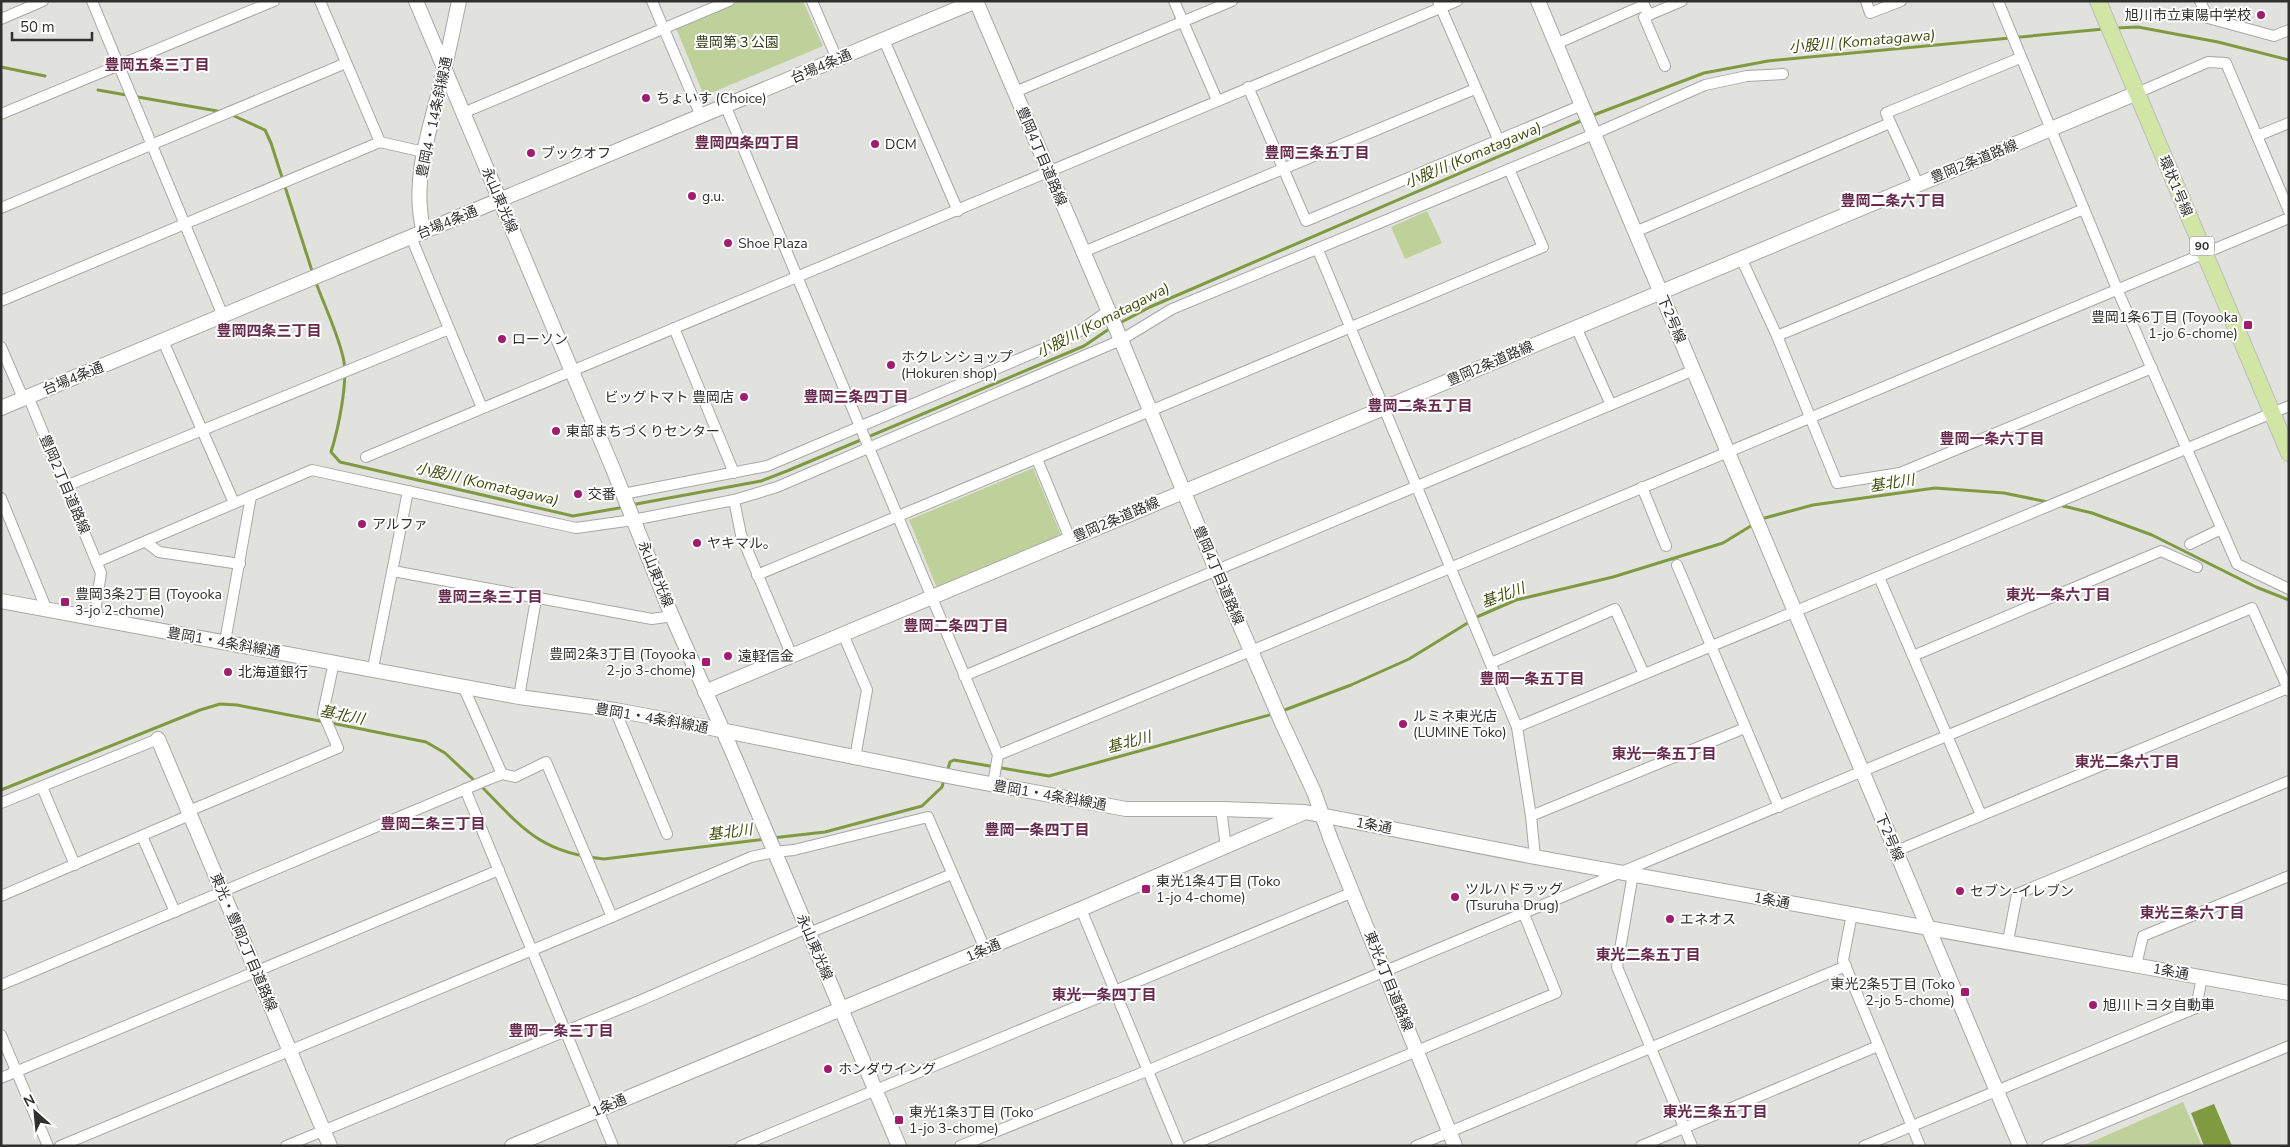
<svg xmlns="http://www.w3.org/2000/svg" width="2290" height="1147" viewBox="0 0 2290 1147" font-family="'Nunito Sans','Noto Sans JP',sans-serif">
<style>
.green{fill:#bed19b}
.water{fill:#809a41}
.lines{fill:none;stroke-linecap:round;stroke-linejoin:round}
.stream{stroke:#809a41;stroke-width:3}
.street-casing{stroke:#a7a8a4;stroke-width:12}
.secondary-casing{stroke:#a7a8a4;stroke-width:16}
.primary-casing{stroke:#bdbdbc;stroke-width:18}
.street{stroke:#fff;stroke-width:10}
.secondary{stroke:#fff;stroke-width:14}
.primary{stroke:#d1e5a4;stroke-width:16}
.poi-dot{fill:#9f1c6e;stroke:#fff;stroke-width:2}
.labels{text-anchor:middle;stroke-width:4;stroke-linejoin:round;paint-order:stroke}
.shield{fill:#fff;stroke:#6e6e6d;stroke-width:1}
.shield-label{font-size:12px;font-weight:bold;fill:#30302f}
.poi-label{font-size:14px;fill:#30302f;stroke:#fff;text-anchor:start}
.park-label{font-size:14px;fill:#333f19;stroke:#fff}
.street-label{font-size:14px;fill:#30302f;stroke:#fff}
.water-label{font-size:15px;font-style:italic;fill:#3d4e0c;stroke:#fff}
.neighbourhood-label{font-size:15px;font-weight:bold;fill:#682a4d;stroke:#fff}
</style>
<rect width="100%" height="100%" fill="#e1e2de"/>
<g class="green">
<polygon points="740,1 803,1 823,46 704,96 676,28"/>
<polygon points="1427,211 1442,243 1405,259 1391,227"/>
<polygon points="1033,468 1061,535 937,588 909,520"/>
<polygon points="2183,1102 2202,1146 2082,1146"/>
</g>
<polygon class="water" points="2214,1104 2232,1146 2204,1146 2191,1113"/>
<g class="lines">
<g class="stream">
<polyline points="2116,28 2138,27 2218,42 2289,60"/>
<polyline points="1,67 45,76"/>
<polyline points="98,90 223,112"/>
<polyline points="232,115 265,130 271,143 313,274"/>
<polyline points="1591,116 1704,73 1768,61 2104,29"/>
<path d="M315 280C324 305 337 331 343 357 349 379 338 430 331 452L340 462 573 516 625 507"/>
<polyline points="1118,324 1150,307 1583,120"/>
<polyline points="631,505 761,481 787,471 1084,346 1112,327"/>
<polyline points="2059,505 2092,513 2152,535 2256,587 2289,600"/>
<polyline points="1761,519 1813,505 1935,488 2004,493 2048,502"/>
<polyline points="1282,711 1351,685 1409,659 1479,616 1516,600 1613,577 1723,543 1754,524"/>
<polyline points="331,723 426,742 445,753 476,782"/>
<polyline points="947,772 950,762 954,760 1049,776 1273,714"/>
<path d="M481 786C523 829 541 853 604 859L766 839"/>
<polyline points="1,790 200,710 220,704 237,705 325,722"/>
<polyline points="772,838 825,832 922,806 942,787 944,780"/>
</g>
<defs>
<g id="street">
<polyline points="92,1 223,316"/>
<polyline points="320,1 380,142"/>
<polyline points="652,1 701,116"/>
<polyline points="812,1 837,59"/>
<polyline points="1174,1 1217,100"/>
<polyline points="1438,1 1499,141"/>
<polyline points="1642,1 1649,15 1644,17 1665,66"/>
<polyline points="1866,1 1870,13 1901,1"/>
<polyline points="1998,1 2117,289 2237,564 2289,589"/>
<polyline points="2200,1 2208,18 2274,36 2289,30"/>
<polyline points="1649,15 1682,1"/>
<polyline points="1,19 43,1"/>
<polyline points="884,40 958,211"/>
<polyline points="1556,44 1644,5"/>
<polyline points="1248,87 1306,221 1582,105"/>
<polyline points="1015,92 1232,1"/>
<polyline points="2137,93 2208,62 2226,63 2289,211"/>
<polyline points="725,105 998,755 993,784"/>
<polyline points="463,113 729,1"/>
<polyline points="1,114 274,1"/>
<polyline points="2257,136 2289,123"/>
<polyline points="1918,184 1886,113 2020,58"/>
<polyline points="1,208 346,63"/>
<polyline points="1635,232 1890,123"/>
<polyline points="411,237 482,408"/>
<polyline points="1318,250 1517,727 1531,816 1535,857"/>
<polyline points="1083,252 1475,89"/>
<polyline points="1741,258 1777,336 1837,483 1900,473 2152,368"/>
<polyline points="1,301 380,142 424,152"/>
<polyline points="1576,327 1611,405"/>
<polyline points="674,328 734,473"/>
<polyline points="1777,336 2084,209"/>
<polyline points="163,341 234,503"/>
<polyline points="1,347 23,398"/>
<polyline points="28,396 101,573 94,618"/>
<polyline points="366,457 1457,1"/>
<polyline points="1037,459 1070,539"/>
<polyline points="66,486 449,329"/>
<polyline points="1642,487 1666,546"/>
<polyline points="623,494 767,466 1071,337 1108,311"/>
<polyline points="1,498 46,608"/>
<polyline points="734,500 741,535 792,656"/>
<polyline points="146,542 159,552 240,564"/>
<polyline points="2190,544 2221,529"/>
<polyline points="97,562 312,470 576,528 633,520 734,500 777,487 1121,340 1172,309 1594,134 1705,85 1747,76 1783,74"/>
<polyline points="1677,565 1779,807"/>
<polyline points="393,571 652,619 672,616"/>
<polyline points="757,575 1543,247 1509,169"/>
<polyline points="1879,577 1981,815"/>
<polyline points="843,634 867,690 855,758"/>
<polyline points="225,642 251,496"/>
<polyline points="1913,656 2161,551 2197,567"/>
<polyline points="1491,663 1615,609 1644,674"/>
<polyline points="373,668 408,491"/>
<polyline points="964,676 1694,370"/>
<polyline points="463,686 502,774"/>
<polyline points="519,697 536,599"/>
<polyline points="615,710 667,834"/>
<polyline points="1517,727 2289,406"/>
<polyline points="998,755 1251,651 2289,218"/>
<polyline points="42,787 75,865"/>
<polyline points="465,789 613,1146"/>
<polyline points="1,803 158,739"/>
<polyline points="1221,809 1226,848"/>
<polyline points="189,811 338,748 323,713 334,662"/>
<polyline points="1531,816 1745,728"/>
<polyline points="142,836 175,912"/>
<polyline points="1896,851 2288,688"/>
<polyline points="1633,874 1617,967 1692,1146"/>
<polyline points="1,896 190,815"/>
<polyline points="1081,909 1179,1146"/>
<polyline points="1852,914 1843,960 1920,1146"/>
<polyline points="809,933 952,874"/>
<polyline points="2008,941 2017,894 2289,781"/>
<polyline points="2136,965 2143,936 2289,876"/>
<polyline points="1,985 487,780 502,774 515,777 546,762 612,917"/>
<polyline points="1,1035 48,1146"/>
<polyline points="1,1078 499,870"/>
<polyline points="60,1146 612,917 751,857 774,852 794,850 928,817 985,949"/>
<polyline points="286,1146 639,1001 807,928"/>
<polyline points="741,1146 1353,892"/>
<polyline points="960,1146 1149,1070 2252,608 2289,691"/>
<polyline points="1189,1146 1556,993 1523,912"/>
<polyline points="1416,1146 1846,966"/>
<polyline points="1641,1146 1878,1046"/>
<polyline points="1864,1146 2196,1008 2202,977"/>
<polyline points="2047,1146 2289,1046"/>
</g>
<g id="secondary">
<polyline points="416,1 611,464 672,616 735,758 899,1146"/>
<polyline points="976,1 1121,340 1217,572 1282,723 1314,792 1331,840 1455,1146"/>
<polyline points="1538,1 2020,1146"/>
<path d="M424 232C411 184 428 135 440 88 447 59 453 30 459 1"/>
<polyline points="1,408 976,1"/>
<polyline points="1,601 519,697 615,710 696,725 958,778 1126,809 1221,809 1305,812 1535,857 2289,993"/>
<polyline points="705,692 2137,93"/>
<polyline points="158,739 330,1146"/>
<polyline points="512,1146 1081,909 1303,813"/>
</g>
<polyline id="primary" points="2098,1 2289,453"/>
</defs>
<use href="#street" class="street-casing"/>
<use href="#secondary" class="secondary-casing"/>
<use href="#primary" class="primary-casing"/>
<use href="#street" class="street"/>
<use href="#secondary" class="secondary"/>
<use href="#primary" class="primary"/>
</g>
<g class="poi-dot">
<circle cx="2261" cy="15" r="5"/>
<circle cx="646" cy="98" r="5"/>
<circle cx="875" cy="144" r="5"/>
<circle cx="531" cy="153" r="5"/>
<circle cx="692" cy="196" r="5"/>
<circle cx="728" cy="243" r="5"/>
<rect x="2243" y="320" width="10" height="10" rx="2.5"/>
<circle cx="502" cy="339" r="5"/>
<circle cx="891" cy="365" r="5"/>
<circle cx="744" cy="397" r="5"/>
<circle cx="556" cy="431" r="5"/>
<circle cx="578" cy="494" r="5"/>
<circle cx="362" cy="524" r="5"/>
<circle cx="697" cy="543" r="5"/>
<rect x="60" y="597" width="10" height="10" rx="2.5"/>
<circle cx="728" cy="656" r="5"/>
<rect x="701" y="657" width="10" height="10" rx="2.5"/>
<circle cx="228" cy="672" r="5"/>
<circle cx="1403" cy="724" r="5"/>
<rect x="1141" y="884" width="10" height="10" rx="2.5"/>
<circle cx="1960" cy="891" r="5"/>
<circle cx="1455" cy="897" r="5"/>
<circle cx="1670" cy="919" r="5"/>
<rect x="1960" y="987" width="10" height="10" rx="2.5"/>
<circle cx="2093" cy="1005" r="5"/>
<circle cx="828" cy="1069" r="5"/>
<rect x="894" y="1115" width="10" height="10" rx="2.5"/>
</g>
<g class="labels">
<rect class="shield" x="2189.5" y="236.5" width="25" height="19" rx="4"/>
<g class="shield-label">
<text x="2202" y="250">90</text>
</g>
<g class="poi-label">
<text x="2251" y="20" text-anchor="end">旭川市立東陽中学校</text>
<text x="656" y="103">ちょいす (Choice)</text>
<text x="885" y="149">DCM</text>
<text x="541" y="158">ブックオフ</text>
<text x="702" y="201">g.u.</text>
<text x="738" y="248">Shoe Plaza</text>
<text x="2238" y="322" text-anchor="end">豊岡1条6丁目 (Toyooka<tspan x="2238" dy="16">1-jo 6-chome)</tspan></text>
<text x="512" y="344">ローソン</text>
<text x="901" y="362">ホクレンショップ<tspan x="901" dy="16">(Hokuren shop)</tspan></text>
<text x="734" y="402" text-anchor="end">ビッグトマト 豊岡店</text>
<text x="566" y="436">東部まちづくりセンター</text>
<text x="588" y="499">交番</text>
<text x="372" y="529">アルファ</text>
<text x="707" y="548">ヤキマル。</text>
<text x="75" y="599">豊岡3条2丁目 (Toyooka<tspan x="75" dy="16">3-jo 2-chome)</tspan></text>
<text x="696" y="659" text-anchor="end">豊岡2条3丁目 (Toyooka<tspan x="696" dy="16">2-jo 3-chome)</tspan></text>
<text x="738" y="661">遠軽信金</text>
<text x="238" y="677">北海道銀行</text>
<text x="1413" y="721">ルミネ東光店<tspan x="1413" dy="16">(LUMINE Toko)</tspan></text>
<text x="1156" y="886">東光1条4丁目 (Toko<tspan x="1156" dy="16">1-jo 4-chome)</tspan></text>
<text x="1465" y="894">ツルハドラッグ<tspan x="1465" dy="16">(Tsuruha Drug)</tspan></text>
<text x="1970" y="896">セブン-イレブン</text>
<text x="1680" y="924">エネオス</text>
<text x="1955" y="989" text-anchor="end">東光2条5丁目 (Toko<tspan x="1955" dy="16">2-jo 5-chome)</tspan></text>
<text x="2103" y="1010">旭川トヨタ自動車</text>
<text x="838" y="1074">ホンダウイング</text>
<text x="909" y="1117">東光1条3丁目 (Toko<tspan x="909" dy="16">1-jo 3-chome)</tspan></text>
</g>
<g class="park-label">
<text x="737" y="47">豊岡第３公園</text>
</g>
<g class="street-label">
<text transform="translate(821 66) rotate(-23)" y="5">台場4条通</text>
<text transform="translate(434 117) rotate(-78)" y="5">豊岡4・14条斜線通</text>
<text transform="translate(1042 156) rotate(67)" y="5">豊岡4丁目道路線</text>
<text transform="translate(1974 161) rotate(-22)" y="5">豊岡2条道路線</text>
<text transform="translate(2176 186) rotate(67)" y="5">環状1号線</text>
<text transform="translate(500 200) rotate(67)" y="5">永山東光線</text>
<text transform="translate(447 222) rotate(-22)" y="5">台場4条通</text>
<text transform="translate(1672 319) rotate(67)" y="5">下2号線</text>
<text transform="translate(1490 363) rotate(-23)" y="5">豊岡2条道路線</text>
<text transform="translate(73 378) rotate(-22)" y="5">台場4条通</text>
<text transform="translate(65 484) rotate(67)" y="5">豊岡2丁目道路線</text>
<text transform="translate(1116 519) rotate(-23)" y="5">豊岡2条道路線</text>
<text transform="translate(656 574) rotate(68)" y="5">永山東光線</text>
<text transform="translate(1219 575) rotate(67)" y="5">豊岡4丁目道路線</text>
<text transform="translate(224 642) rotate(10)" y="5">豊岡1・4条斜線通</text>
<text transform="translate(652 718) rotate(10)" y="5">豊岡1・4条斜線通</text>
<text transform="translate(1050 795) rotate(10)" y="5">豊岡1・4条斜線通</text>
<text transform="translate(1374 825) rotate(11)" y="5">1条通</text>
<text transform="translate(1890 837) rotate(67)" y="5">下2号線</text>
<text transform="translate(1772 900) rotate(10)" y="5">1条通</text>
<text transform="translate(244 942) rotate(67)" y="5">東光・豊岡2丁目道路線</text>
<text transform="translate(815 947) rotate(67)" y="5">永山東光線</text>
<text transform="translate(983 950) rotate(-23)" y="5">1条通</text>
<text transform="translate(2171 971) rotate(10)" y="5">1条通</text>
<text transform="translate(1389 981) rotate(68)" y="5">東光4丁目道路線</text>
<text transform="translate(609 1105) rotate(-23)" y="5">1条通</text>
</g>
<g class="water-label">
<text transform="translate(1862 41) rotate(-5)" y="5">小股川 (Komatagawa)</text>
<text transform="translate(1473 155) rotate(-23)" y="5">小股川 (Komatagawa)</text>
<text transform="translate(1103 320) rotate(-27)" y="5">小股川 (Komatagawa)</text>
<text transform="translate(1892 483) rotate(-9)" y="5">基北川</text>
<text transform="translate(487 484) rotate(13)" y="5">小股川 (Komatagawa)</text>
<text transform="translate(1503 595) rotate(-20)" y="5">基北川</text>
<text transform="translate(342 715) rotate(11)" y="5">基北川</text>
<text transform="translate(1129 742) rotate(-15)" y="5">基北川</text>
<text transform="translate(730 832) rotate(-7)" y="5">基北川</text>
</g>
<g class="neighbourhood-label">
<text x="157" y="70">豊岡五条三丁目</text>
<text x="747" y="148">豊岡四条四丁目</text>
<text x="1317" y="158">豊岡三条五丁目</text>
<text x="1893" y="206">豊岡二条六丁目</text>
<text x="269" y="336">豊岡四条三丁目</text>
<text x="856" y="402">豊岡三条四丁目</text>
<text x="1420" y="411">豊岡二条五丁目</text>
<text x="1992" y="444">豊岡一条六丁目</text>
<text x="2058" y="600">東光一条六丁目</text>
<text x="490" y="602">豊岡三条三丁目</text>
<text x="956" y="631">豊岡二条四丁目</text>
<text x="1532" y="684">豊岡一条五丁目</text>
<text x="1664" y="759">東光一条五丁目</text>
<text x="2127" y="767">東光二条六丁目</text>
<text x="433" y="829">豊岡二条三丁目</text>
<text x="1037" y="835">豊岡一条四丁目</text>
<text x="2192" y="918">東光三条六丁目</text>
<text x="1648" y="960">東光二条五丁目</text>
<text x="1104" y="1000">東光一条四丁目</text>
<text x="561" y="1036">豊岡一条三丁目</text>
<text x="1715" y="1117">東光三条五丁目</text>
</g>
</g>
<rect width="2290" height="1147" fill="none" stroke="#30302f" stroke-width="5"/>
<g transform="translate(35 1112) rotate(333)" stroke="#ffffff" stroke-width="4" paint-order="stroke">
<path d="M0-4L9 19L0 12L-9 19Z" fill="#30302f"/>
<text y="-8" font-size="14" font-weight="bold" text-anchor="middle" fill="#30302f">N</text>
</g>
<path d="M12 32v8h80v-8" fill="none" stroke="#30302f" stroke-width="2.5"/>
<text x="20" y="32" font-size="15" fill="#30302f" stroke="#ffffff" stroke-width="4" paint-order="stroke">50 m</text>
</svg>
